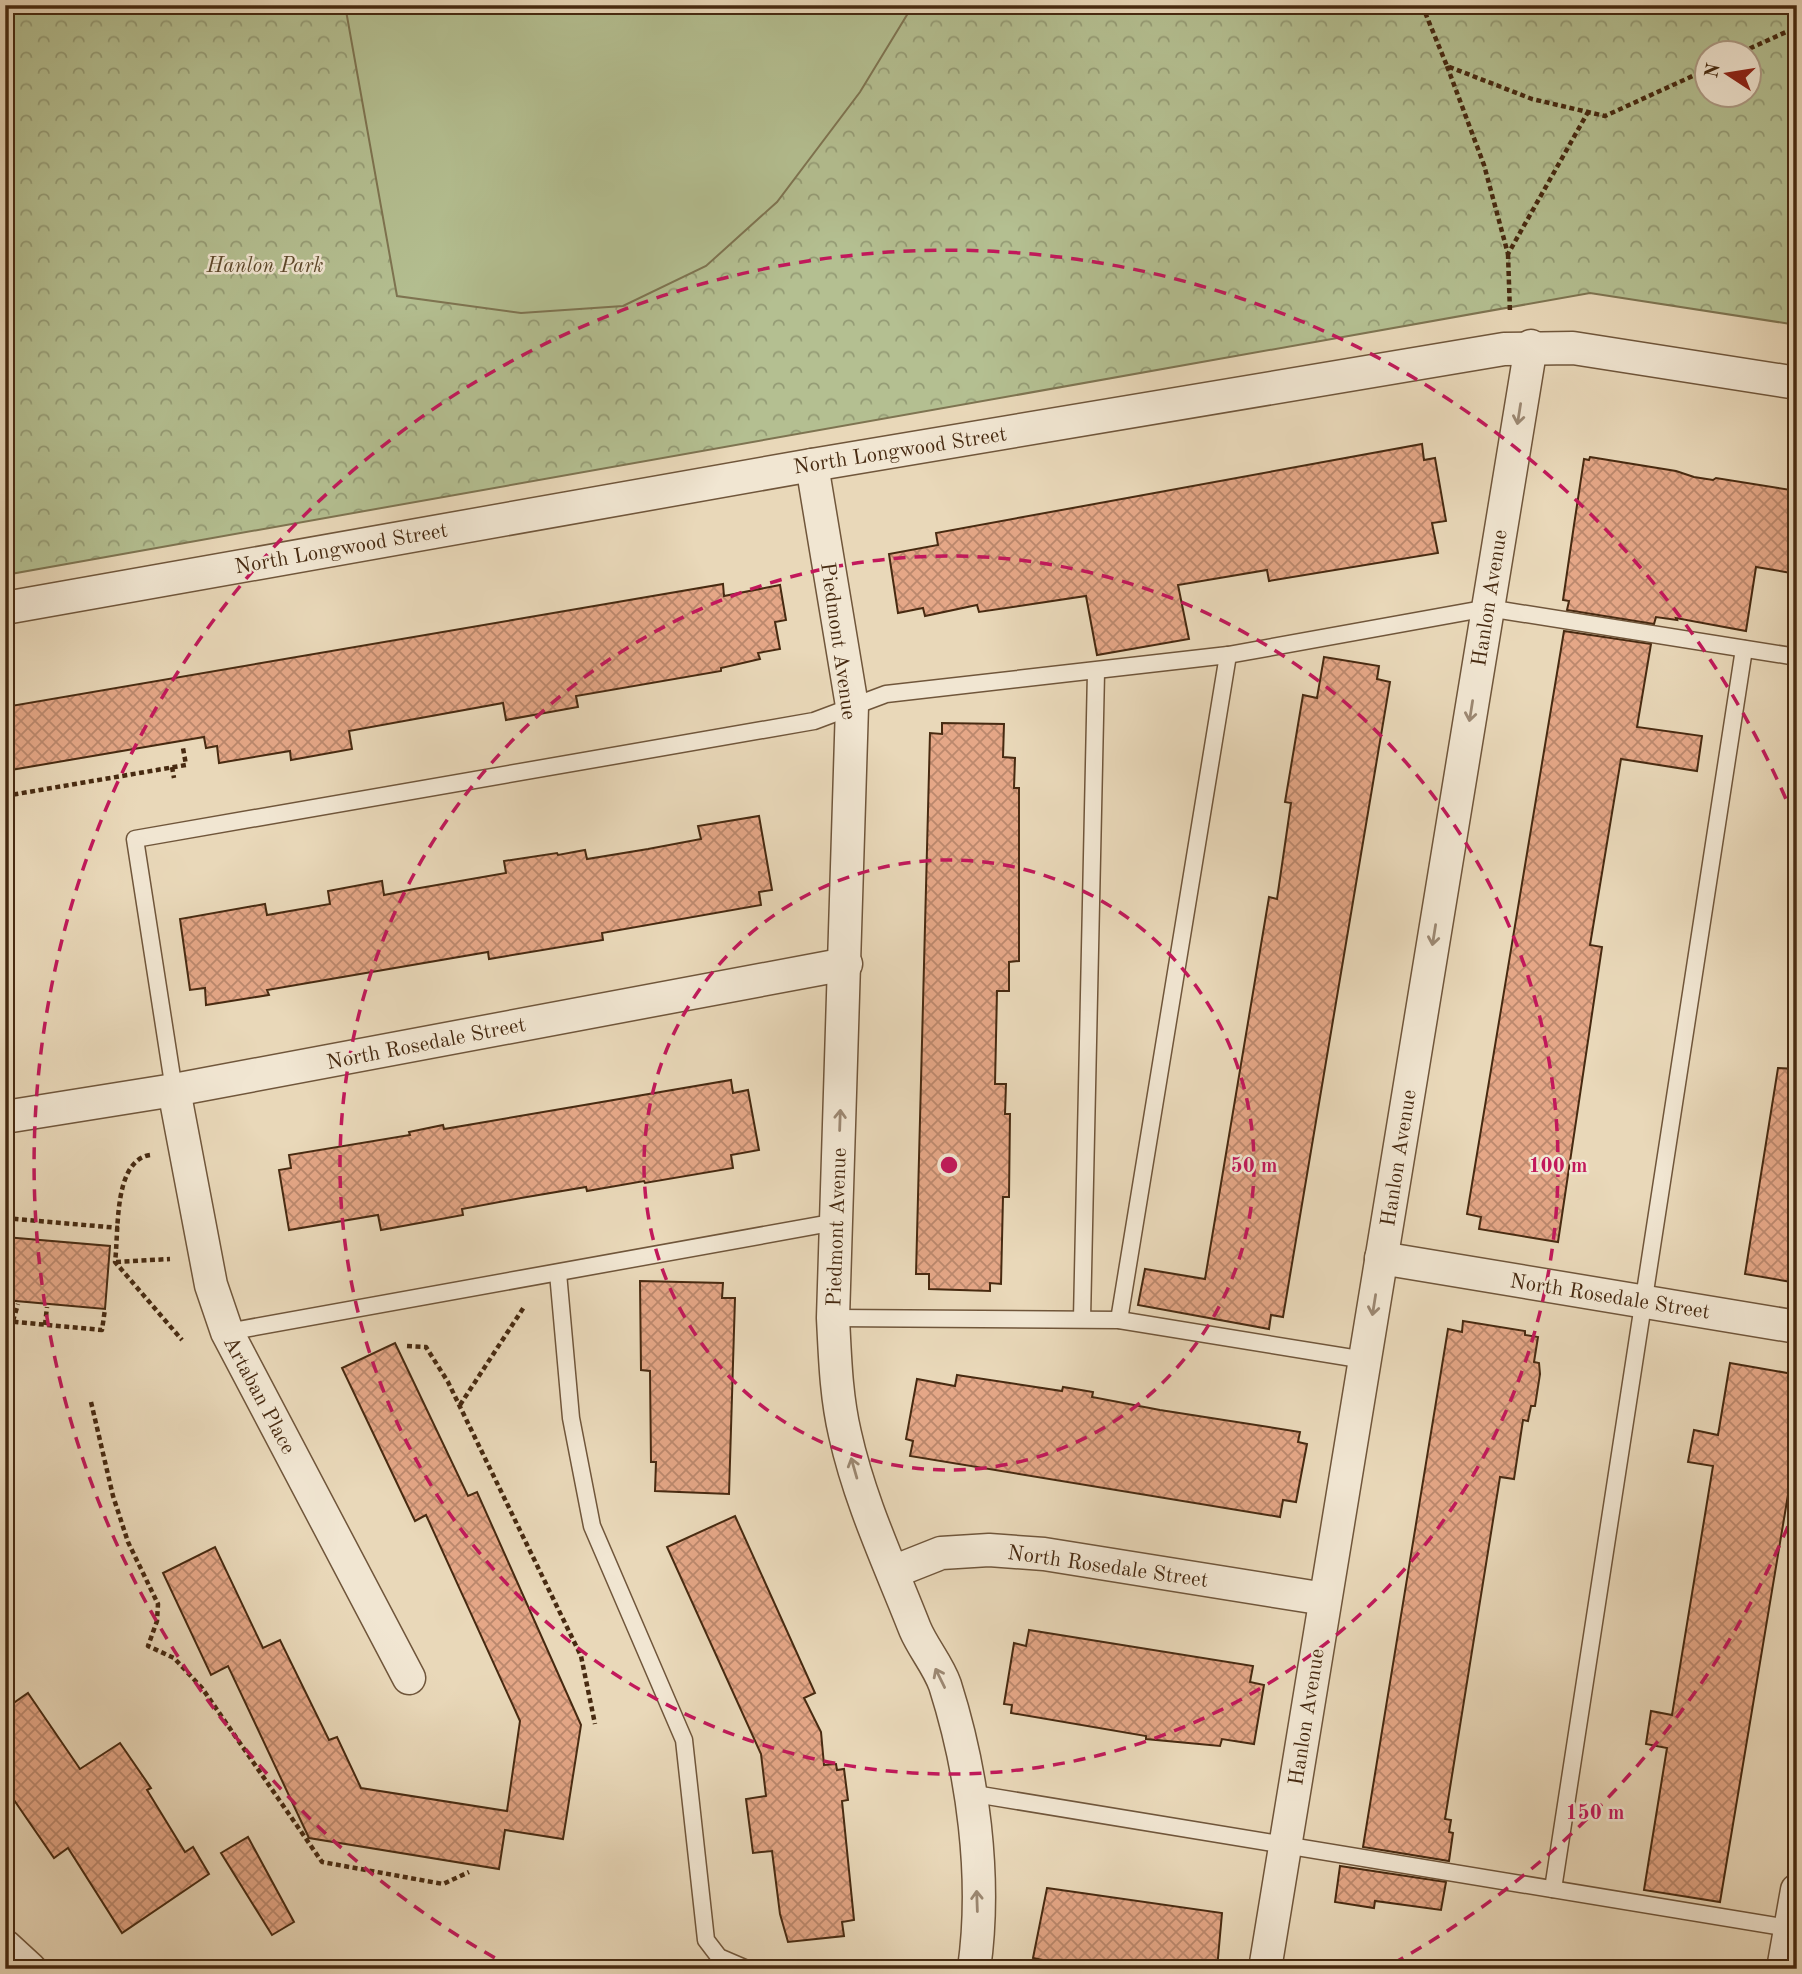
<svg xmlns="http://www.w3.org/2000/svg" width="1802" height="1974" viewBox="0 0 1802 1974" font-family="'Old Standard TT',serif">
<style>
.park{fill:url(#park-crowns);stroke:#7e7451;stroke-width:2;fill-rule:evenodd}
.garden{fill:#b4bf91;stroke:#7e7451;stroke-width:2}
.building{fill:url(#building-cross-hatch);stroke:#472a11;stroke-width:2}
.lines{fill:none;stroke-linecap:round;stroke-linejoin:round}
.service-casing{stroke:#70563b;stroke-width:19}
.minor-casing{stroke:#70563b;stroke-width:35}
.path{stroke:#472a11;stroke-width:4.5;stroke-dasharray:5 3.5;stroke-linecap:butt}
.service{stroke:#f1e6d2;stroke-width:16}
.minor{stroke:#f1e6d2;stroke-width:32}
.oneway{stroke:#9c8872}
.ring{fill:none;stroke:#c2185b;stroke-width:3.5;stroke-dasharray:12 9}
.labels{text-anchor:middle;stroke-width:5;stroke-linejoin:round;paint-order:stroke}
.park-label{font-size:21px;font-style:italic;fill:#5d482b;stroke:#f1e6d2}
.street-label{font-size:21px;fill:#472a11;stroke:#f1e6d2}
.centre{fill:#c2185b;stroke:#f1e6d2;stroke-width:3.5}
.ring-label{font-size:21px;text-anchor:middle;font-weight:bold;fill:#c2185b;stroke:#f1e6d2;stroke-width:5;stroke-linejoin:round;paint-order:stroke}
</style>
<defs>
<pattern id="park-crowns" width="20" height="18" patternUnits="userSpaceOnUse" patternTransform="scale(1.75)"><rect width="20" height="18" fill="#b4bf91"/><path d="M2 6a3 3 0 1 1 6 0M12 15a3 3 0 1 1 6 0" fill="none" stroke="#949b75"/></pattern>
<pattern id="building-cross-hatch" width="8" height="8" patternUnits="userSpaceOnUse" patternTransform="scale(1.75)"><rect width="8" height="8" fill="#e5a787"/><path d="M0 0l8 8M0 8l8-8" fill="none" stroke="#bb886d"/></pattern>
</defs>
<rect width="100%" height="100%" fill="#e9d8b9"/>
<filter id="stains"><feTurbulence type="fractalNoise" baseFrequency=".00286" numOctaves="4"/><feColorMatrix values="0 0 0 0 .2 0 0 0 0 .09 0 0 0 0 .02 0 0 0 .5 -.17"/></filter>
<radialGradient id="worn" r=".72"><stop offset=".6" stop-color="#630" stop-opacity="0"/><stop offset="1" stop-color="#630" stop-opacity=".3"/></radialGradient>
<path class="park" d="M5 5H1797V325L1590 293 5 575ZM1708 52H1750V94H1708Z"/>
<polygon class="garden" points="345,5 913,5 860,92 777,202 706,266 623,306 521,313 397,296"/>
<g class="building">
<polygon points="1422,444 1424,460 1435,458 1446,521 1432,523 1438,553 1269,581 1267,570 1178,585 1189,639 1097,655 1086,596 979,612 977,605 925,616 923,608 898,613 889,554 938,545 936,533"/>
<polygon points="1590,457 1676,471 1694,477 1713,480 1716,478 1797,491 1797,574 1756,567 1746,631 1676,618 1677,620 1656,617 1654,624 1567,610 1569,601 1563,600 1574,525 1584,459 1589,460"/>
<polygon points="723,584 724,596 780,585 786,620 775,622 780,649 758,653 760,659 721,668 721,671 576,696 578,707 506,720 503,703 349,731 352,749 291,760 290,751 219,763 217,746 206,748 204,737 5,771 5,707"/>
<polygon points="1564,631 1651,644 1637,727 1702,736 1697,771 1621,759 1590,945 1602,947 1558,1242 1479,1229 1481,1217 1467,1214"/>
<polygon points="1324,657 1379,666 1377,679 1390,682 1283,1317 1271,1315 1269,1329 1138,1305 1145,1269 1205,1279 1269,897 1277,899 1291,803 1285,802 1303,695 1317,698"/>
<polygon points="942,723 1004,724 1003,757 1015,758 1014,788 1019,788 1019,961 1009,962 1009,991 997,991 995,1084 1006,1084 1005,1114 1010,1114 1009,1197 1003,1197 1001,1284 990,1283 990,1291 929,1289 929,1274 916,1274 930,733 942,734"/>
<polygon points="759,816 772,890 759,892 761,905 602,933 603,940 489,959 488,952 267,990 269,995 206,1005 205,988 190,990 180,919 265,904 267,915 330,904 328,891 382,881 384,895 414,889 506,873 504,861 557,853 558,855 585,850 587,859 648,849 701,839 698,826"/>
<polygon points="1778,1068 1797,1069 1797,1283 1745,1274"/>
<polygon points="731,1080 733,1093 748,1090 759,1150 731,1155 733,1168 645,1183 644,1181 587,1191 586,1187 521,1198 462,1209 463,1215 381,1230 378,1215 289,1230 279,1170 291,1168 289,1155 410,1135 409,1132 443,1125 444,1129"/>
<polygon points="5,1237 110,1246 105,1309 5,1300"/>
<polygon points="640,1281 723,1283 722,1298 735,1298 729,1494 655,1491 656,1462 651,1462 650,1371 641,1370"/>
<polygon points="1463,1321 1525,1331 1525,1335 1538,1337 1534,1362 1539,1363 1540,1374 1535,1406 1531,1406 1528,1421 1523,1420 1514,1479 1500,1477 1445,1819 1451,1820 1449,1832 1453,1833 1449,1861 1363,1847 1448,1329 1462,1332"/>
<polygon points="395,1343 468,1496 477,1492 581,1725 563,1839 505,1830 499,1869 309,1838 228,1666 211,1675 163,1573 215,1547 263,1648 280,1640 329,1740 337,1737 361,1788 507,1811 520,1721 426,1515 415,1521 342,1368"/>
<polygon points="1730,1363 1793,1374 1791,1387 1797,1387 1797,1441 1720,1902 1644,1890 1667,1748 1646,1744 1651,1711 1672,1715 1713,1466 1688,1462 1694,1430 1718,1435"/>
<polygon points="957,1375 1062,1391 1063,1387 1093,1392 1092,1397 1160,1410 1300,1432 1298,1442 1307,1444 1296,1502 1283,1500 1280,1517 910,1456 913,1441 906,1439 917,1379 955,1386"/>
<polygon points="735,1516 815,1693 804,1698 821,1732 824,1765 836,1764 837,1770 844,1769 848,1800 842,1801 854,1920 842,1922 844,1936 788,1942 780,1914 772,1851 753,1853 746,1799 766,1796 761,1754 667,1547"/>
<polygon points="1029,1630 1253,1666 1250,1682 1264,1685 1254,1744 1222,1739 1220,1746 1146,1739 1146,1736 1011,1713 1012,1705 1004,1704 1014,1643 1026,1646"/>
<polygon points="28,1693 80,1769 120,1743 151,1788 147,1790 185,1852 193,1847 209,1874 122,1933 68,1848 54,1858 5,1787 5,1709"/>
<polygon points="248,1837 294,1922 272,1935 221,1853"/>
<polygon points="1340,1866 1446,1882 1441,1910 1375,1901 1374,1908 1335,1902"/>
<polygon points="1047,1888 1222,1913 1217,1969 1047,1969 1048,1961 1033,1958"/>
</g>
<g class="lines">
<defs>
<g id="service">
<polyline points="174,1090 135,839 814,721 886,694 1228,655 1488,608 1797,657"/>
<polyline points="558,1273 571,1418 592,1526 684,1740 706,1940 719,1957 747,1969"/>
<polyline points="833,1318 1119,1320 1365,1360"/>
<polyline points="1082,1319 1096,672"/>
<polyline points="1119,1320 1228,655"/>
<polyline points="227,1332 836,1222"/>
<polyline points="969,1793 1794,1929"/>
<polyline points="1553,1889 1744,649"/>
</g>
<g id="minor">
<path d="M812 465 852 706 833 1318C835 1357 836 1396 845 1434 860 1502 890 1565 915 1629 923 1648 938 1665 945 1685 973 1773 987 1878 974 1969"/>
<polyline points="5,608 812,465 1504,349 1573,348 1797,383"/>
<polyline points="174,1090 211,1285 227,1332 409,1678"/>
<polyline points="5,1117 174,1090 846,964"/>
<polyline points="1381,1258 1797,1327"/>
<polyline points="893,1572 941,1553 989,1550 1044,1554 1325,1599"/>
<polyline points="5,1946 30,1969"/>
<polyline points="1265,1969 1531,346"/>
<polyline points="1783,1969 1797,1890"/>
</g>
</defs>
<use href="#service" class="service-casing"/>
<use href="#minor" class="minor-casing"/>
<g class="path">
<polyline points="1422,5 1447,66 1532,99 1605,116 1708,69"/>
<polyline points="1742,52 1797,27"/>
<polyline points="1447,66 1484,165 1508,254 1588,112"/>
<polyline points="1508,254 1510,313"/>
<polyline points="172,767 174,778"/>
<polyline points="5,796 186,765 183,748"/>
<polyline points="5,922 12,920 8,888"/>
<path d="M150 1155C113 1161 119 1231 115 1262L182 1340"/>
<polyline points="5,1218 119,1228"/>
<polyline points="116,1262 170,1259"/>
<polyline points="8,1303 12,1321"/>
<polyline points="5,1321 102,1330 105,1309"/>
<polyline points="13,1321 18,1304"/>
<polyline points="45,1325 47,1307"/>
<polyline points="407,1346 426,1347 448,1382 581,1656 595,1724"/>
<polyline points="91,1402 113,1496 128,1542 158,1604 157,1621 148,1646 174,1658 202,1688 322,1862 443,1884 469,1872"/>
<polyline points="460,1405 524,1307"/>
</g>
<use href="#service" class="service"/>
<use href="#minor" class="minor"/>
</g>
<defs><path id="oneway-shaft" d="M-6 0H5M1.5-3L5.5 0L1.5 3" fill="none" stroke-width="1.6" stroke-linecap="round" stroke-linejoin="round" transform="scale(1.75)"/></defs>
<g class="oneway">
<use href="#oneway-shaft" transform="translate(1519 414) rotate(99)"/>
<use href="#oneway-shaft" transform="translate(1471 711) rotate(99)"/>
<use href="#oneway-shaft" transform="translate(1434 935) rotate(99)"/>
<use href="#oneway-shaft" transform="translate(840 1120) rotate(-88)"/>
<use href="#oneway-shaft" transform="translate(1374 1305) rotate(99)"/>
<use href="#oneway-shaft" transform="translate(854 1468) rotate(-106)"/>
<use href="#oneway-shaft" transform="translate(940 1678) rotate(-116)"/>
<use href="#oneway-shaft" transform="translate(977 1901) rotate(-92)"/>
</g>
<g class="ring">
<circle cx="949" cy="1165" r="305"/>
<circle cx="949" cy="1165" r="609"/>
<path d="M1796 1507A914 914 0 0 1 1385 1968M513 1968A914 914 0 1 1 1796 823"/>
</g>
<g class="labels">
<g class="park-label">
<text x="265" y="272">Hanlon Park</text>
</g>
<g class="street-label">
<text transform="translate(900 450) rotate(-9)" y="7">North Longwood Street</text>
<text transform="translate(341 548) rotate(-10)" y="7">North Longwood Street</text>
<text transform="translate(1489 598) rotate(-81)" y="7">Hanlon Avenue</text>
<text transform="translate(839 641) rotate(82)" y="7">Piedmont Avenue</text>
<text transform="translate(426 1043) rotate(-11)" y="7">North Rosedale Street</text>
<text transform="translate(1398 1158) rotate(-81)" y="7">Hanlon Avenue</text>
<text transform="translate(836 1227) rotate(-88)" y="7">Piedmont Avenue</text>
<text transform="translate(1610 1296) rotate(9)" y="7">North Rosedale Street</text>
<text transform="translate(260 1395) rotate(62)" y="7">Artaban Place</text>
<text transform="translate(1108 1566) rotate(8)" y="7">North Rosedale Street</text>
<text transform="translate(1306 1717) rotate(-81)" y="7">Hanlon Avenue</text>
</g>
</g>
<circle cx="949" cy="1165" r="10" class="centre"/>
<g class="ring-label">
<text x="1254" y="1172">50 m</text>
<text x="1558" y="1172">100 m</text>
<text x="1595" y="1819">150 m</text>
</g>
<rect width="1802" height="1974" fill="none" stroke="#e9d8b9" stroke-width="28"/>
<rect x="7" y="7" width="1788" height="1960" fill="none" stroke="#472a11" stroke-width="3.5"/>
<rect x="14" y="14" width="1774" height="1946" fill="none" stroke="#472a11" stroke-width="2"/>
<g transform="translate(1728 74) rotate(282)"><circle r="33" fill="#f1e6d2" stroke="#ad9b85" stroke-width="2"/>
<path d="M0-5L12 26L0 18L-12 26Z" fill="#8f2418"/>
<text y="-10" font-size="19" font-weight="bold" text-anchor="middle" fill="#472a11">N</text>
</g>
<rect width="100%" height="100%" filter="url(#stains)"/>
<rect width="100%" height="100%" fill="url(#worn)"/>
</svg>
